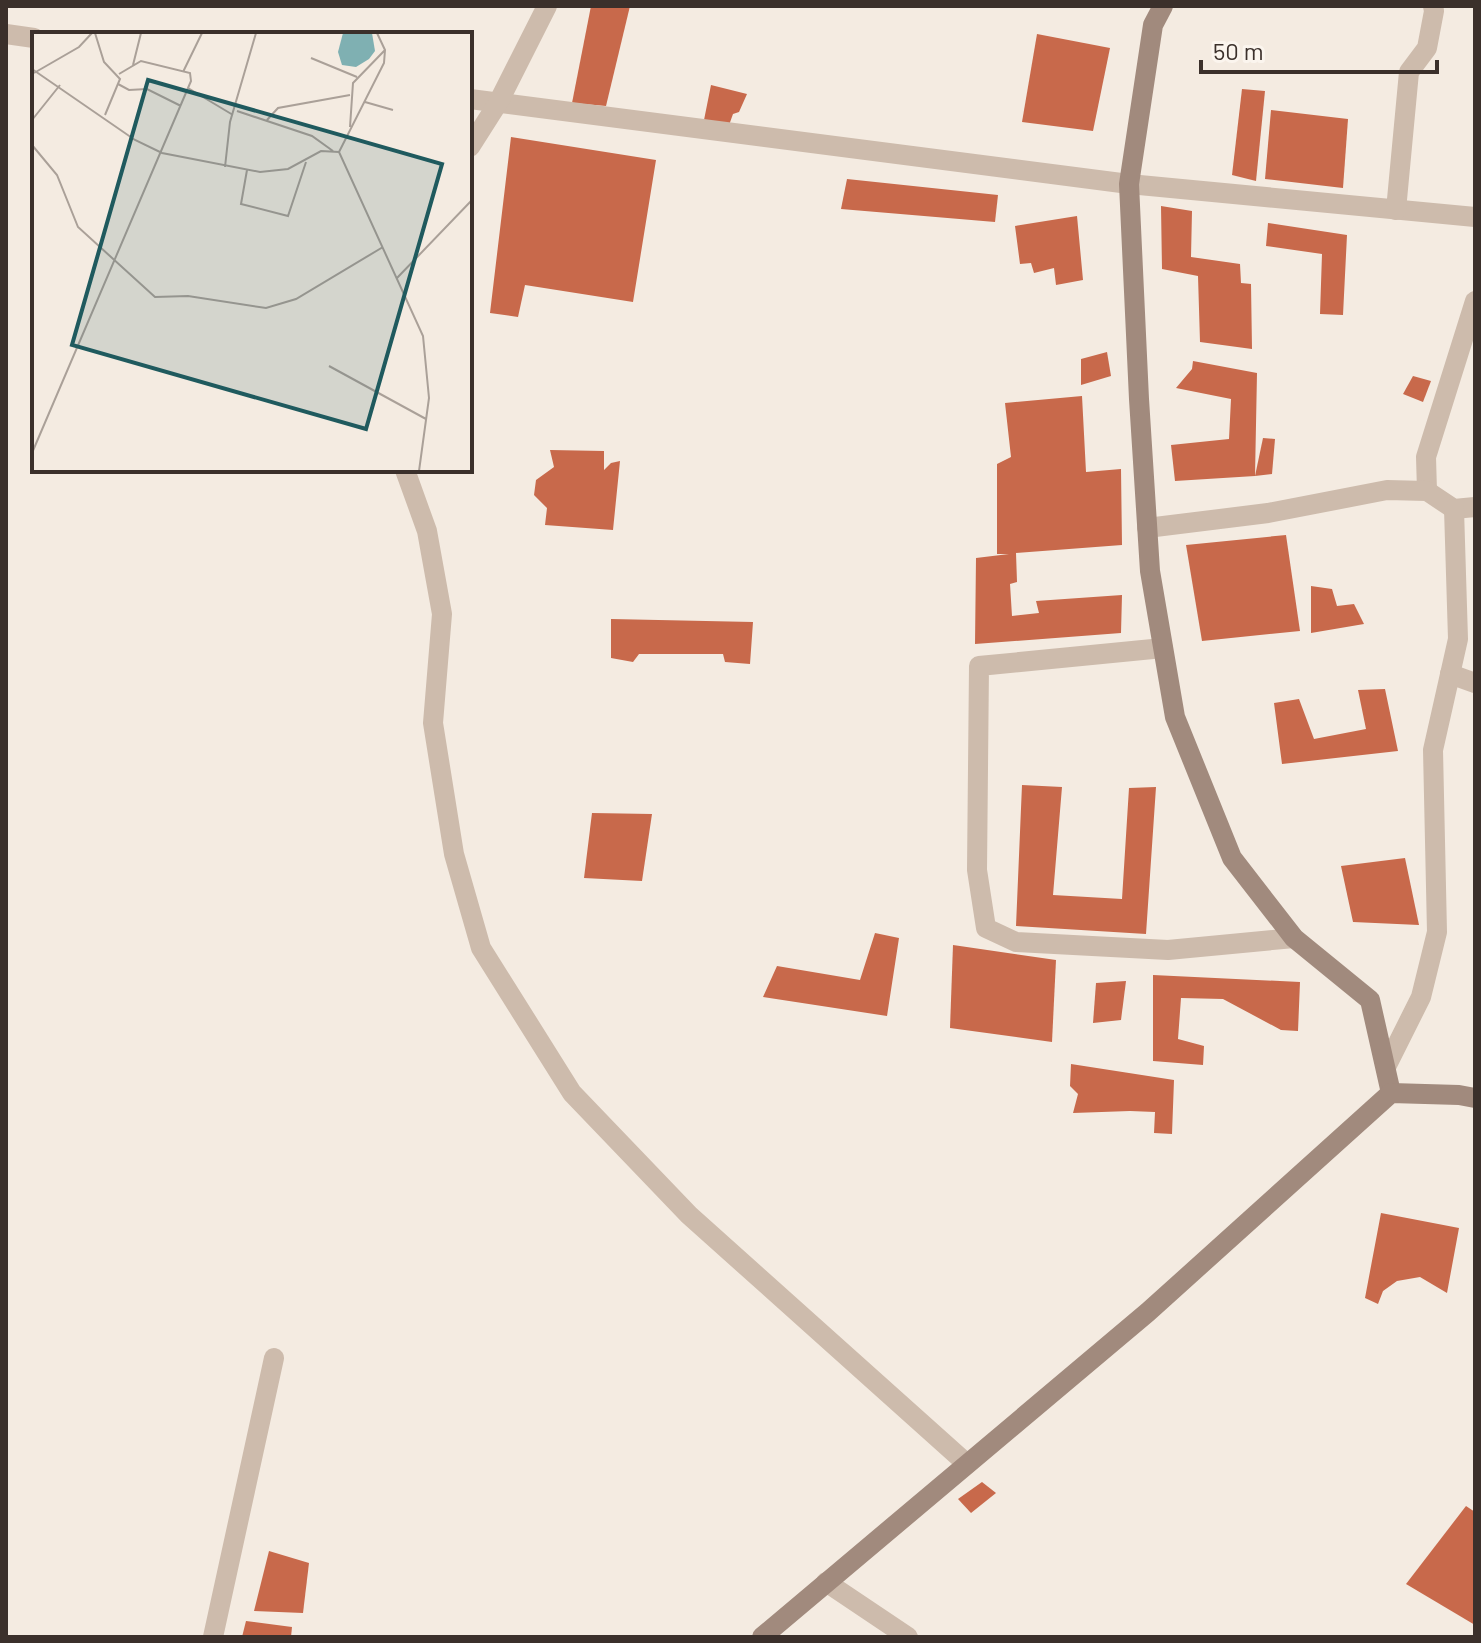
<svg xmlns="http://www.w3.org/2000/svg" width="1481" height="1643" viewBox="0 0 1481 1643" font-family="Barlow,sans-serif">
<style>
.building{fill:#c8694b}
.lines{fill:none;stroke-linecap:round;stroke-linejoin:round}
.street{stroke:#cdbbac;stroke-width:20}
.secondary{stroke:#a18a7d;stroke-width:20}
.inset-road{fill:none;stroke:#aaa098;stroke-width:2}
.view{fill:#1f5a5e;fill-opacity:0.15;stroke:#1f5a5e;stroke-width:4}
.inset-edge{fill:none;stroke:#3b302b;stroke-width:4}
</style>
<rect width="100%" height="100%" fill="#f4ebe1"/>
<g class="building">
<polygon points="591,6 630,6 606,106 572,103"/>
<polygon points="1037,34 1110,48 1093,131 1022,122"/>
<polygon points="711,85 747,94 739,112 733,114 728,128 702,130"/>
<polygon points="1242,89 1265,91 1256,181 1232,175"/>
<polygon points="1271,110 1348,119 1343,188 1265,179"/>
<polygon points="511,137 656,160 633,302 525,285 518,317 490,313"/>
<polygon points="847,179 998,195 995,222 841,209"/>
<polygon points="1161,206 1192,211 1191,257 1240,264 1241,283 1251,284 1252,349 1200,342 1198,276 1162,269"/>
<polygon points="1077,216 1083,280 1056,285 1054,268 1034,273 1031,263 1020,264 1015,226"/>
<polygon points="1268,223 1347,235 1343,315 1320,314 1322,254 1266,246"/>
<polygon points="1107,352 1111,376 1081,385 1081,359"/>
<polygon points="1193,361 1257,373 1255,476 1175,481 1171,445 1229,439 1231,399 1176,388 1192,369"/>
<polygon points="1413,376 1431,381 1423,402 1403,394"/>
<polygon points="1082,396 1086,472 1121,469 1122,545 1016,553 1017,582 1010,584 1012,616 1039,613 1036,601 1122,595 1121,633 975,644 976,558 1009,554 997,554 997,464 1011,457 1005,403"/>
<polygon points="1263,438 1275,439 1272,474 1255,476"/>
<polygon points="550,450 604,451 604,470 611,463 620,461 613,530 545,525 547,508 534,495 536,480 554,467"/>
<polygon points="1286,535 1300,631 1202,641 1186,545"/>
<polygon points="1311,586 1332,589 1337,606 1354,604 1364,624 1311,633"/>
<polygon points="611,619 753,622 750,664 725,662 723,654 639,654 633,662 611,658"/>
<polygon points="1385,689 1398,751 1282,764 1274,703 1299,699 1314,739 1366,729 1358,690"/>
<polygon points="1022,785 1062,787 1053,895 1122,899 1129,788 1156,787 1146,934 1016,926"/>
<polygon points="592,813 652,814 642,881 584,878"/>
<polygon points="1405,858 1419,925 1353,922 1341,866"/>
<polygon points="875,933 899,938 887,1016 763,997 777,966 860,980"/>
<polygon points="953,945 1056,960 1052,1042 950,1028"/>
<polygon points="1153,975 1300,982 1298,1031 1281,1030 1223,999 1181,998 1178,1039 1204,1046 1203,1065 1153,1061"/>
<polygon points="1126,981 1121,1020 1093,1023 1096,983"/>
<polygon points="1071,1064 1174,1080 1172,1134 1154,1133 1155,1112 1130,1111 1073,1113 1078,1094 1070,1086"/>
<polygon points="1381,1213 1459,1228 1447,1293 1420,1277 1397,1281 1383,1291 1378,1304 1365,1298"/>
<polygon points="982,1482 996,1493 971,1513 958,1499"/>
<polygon points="1466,1506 1475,1512 1475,1625 1406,1584"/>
<polygon points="269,1551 309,1563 303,1613 254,1611"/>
<polygon points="246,1621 292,1627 291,1637 242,1637"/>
</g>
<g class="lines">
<g class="street">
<polyline points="6,34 34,38"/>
<polyline points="470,99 1129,184 1475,217"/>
<polyline points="470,147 498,103 547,6"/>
<polyline points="1396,210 1409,72 1427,48 1434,11 1433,6"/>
<polyline points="405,470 427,531 442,614 433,723 454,854 481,948 572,1093 689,1215 967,1464"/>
<polyline points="1427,491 1426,457 1475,301"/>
<polyline points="1147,528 1268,513 1387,490 1427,491 1454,509 1475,507"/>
<polyline points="1163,648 979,666 977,870 986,928 1016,942 1168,950 1294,938"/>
<polyline points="1450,674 1475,683"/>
<polyline points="1386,1067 1421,997 1437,932 1433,750 1458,639 1454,509"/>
<polyline points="826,1582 908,1637"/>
<polyline points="213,1637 274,1358"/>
</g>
<g class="secondary">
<polyline points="1163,6 1153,25 1129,184 1139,399 1150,571 1175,717 1232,858 1294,938 1370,1000 1391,1093"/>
<polyline points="762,1637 1148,1312 1391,1093 1459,1095 1475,1098"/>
</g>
</g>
<g transform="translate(32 32)">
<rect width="440" height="440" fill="#f4ebe1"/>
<path d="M311 1H340L343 19 337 27 324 35 310 33 306 20Z" fill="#7fb0b2"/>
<path class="inset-road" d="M63 1 72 30 88 47 73 83M345 1 353 18 352 31 307 120 391 304 397 366 387 439M279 26 325 45M101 33 109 1M0 37 103 108 130 121 228 140 256 137 289 119 307 120M151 40 170 1M2 41 47 15 60 1M86 52 97 58 115 57 149 74M156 56 201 83M333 70 361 78M205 79 280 104 301 119M0 88 28 53M235 88 246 76 318 63M318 95 321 51 353 18M0 113 25 143 46 195 123 265 156 264 234 276 264 267 351 215M193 135 198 90 224 1M215 138 209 172 256 184 274 130M365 246 440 168M297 334 394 387M0 421 159 49 158 41 109 29 87 42"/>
<path class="view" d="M116 48 410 132 334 397 40 313Z"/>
<rect width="440" height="440" class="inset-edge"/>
</g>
<rect width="1481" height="1643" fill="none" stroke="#3b302b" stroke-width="16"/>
<path d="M1201 60v12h236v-12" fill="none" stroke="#3b302b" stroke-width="4"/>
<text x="1213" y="60" font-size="24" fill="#3b302b" stroke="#fbf5ee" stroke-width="6" paint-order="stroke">50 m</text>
</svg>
